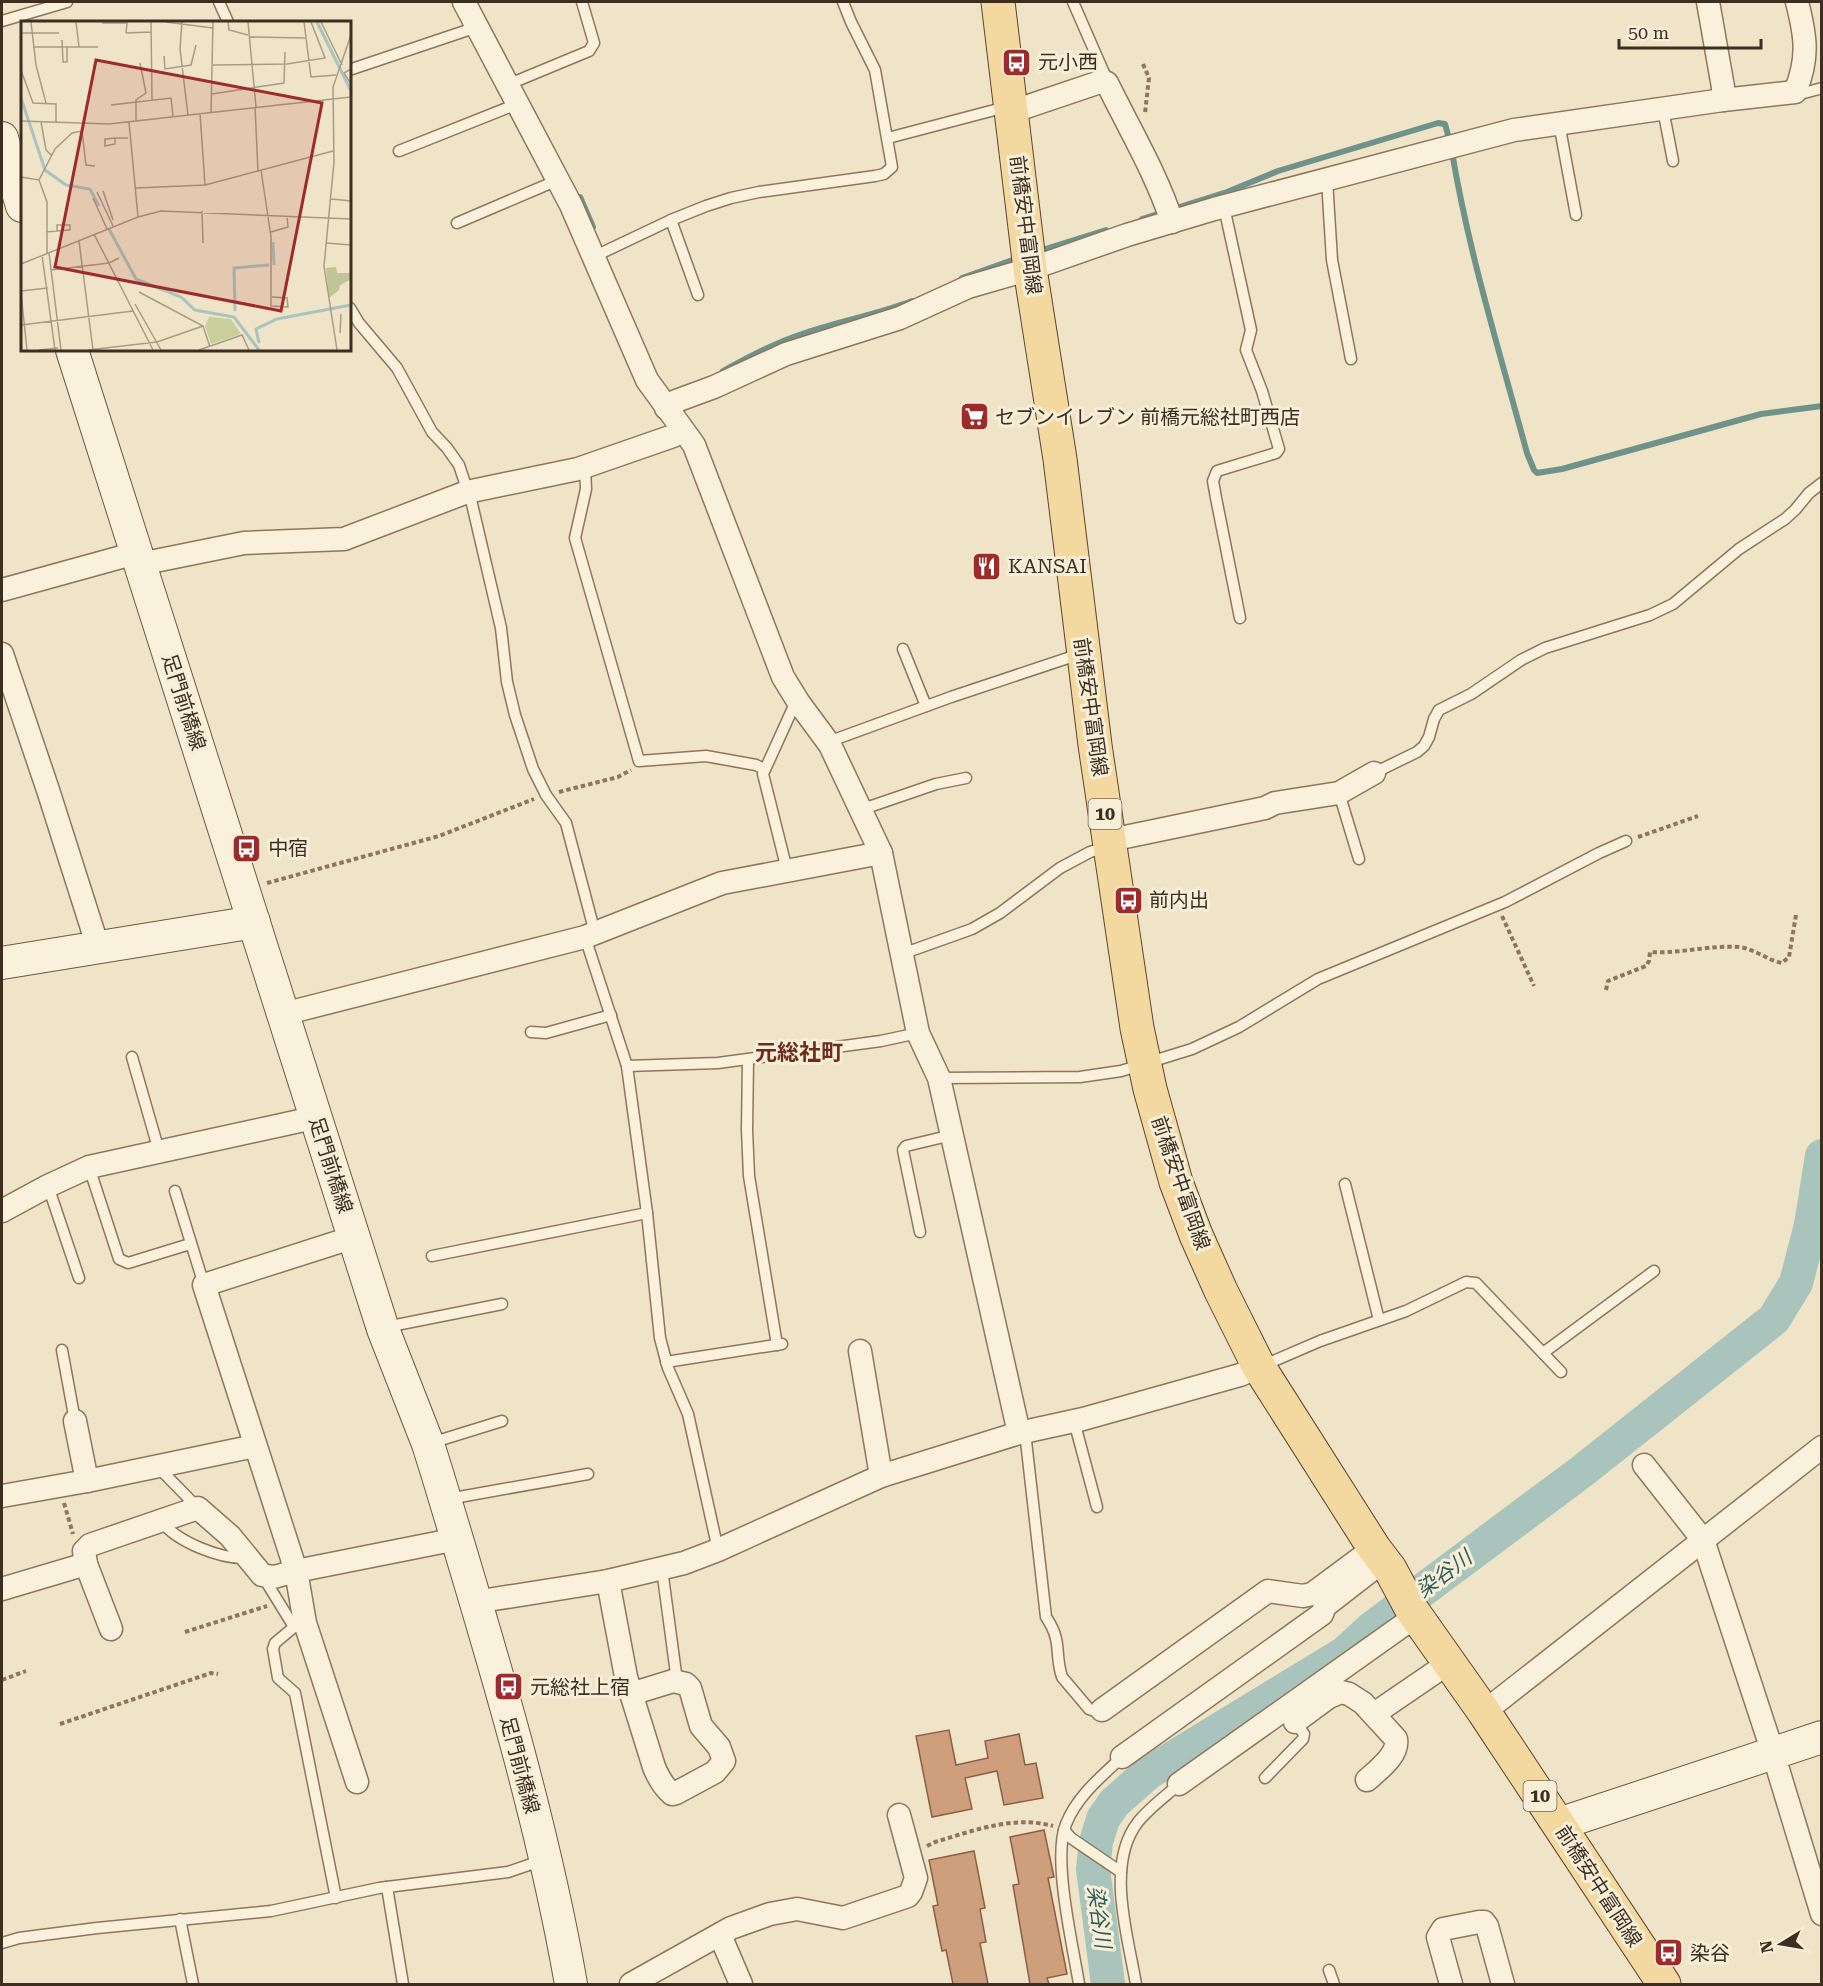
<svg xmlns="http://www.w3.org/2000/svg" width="1823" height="1986" viewBox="0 0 1823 1986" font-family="'Roboto Serif','Noto Sans JP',serif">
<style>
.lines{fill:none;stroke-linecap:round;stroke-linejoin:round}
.stream{stroke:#6f938a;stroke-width:6}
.river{stroke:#a9c4bc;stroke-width:34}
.building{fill:#cf9f7d;stroke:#8d5f41;stroke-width:1.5}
.lane-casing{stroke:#8d765c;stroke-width:13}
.street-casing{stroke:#8d765c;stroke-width:25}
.secondary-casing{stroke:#6f573f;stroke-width:34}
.primary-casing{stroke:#5b4430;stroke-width:35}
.path{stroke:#8d765c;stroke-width:4;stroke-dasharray:4.5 3;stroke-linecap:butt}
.lane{stroke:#faf1dc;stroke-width:10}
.street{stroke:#faf1dc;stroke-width:22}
.secondary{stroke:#faf1dc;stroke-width:32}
.primary{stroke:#f3d9a0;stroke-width:33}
.labels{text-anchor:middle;stroke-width:6;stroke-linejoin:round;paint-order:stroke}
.shield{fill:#f7eed8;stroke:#756857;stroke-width:1.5}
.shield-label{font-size:18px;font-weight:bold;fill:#3d2e20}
.poi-label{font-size:20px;fill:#3d2e20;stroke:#f7eed8;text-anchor:start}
.street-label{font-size:20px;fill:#3d2e20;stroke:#f7eed8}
.water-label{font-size:21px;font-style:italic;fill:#2f5d5a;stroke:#f7eed8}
.quarter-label{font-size:22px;font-weight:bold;fill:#6b2e1e;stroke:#f7eed8}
.inset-river{fill:none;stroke:#a9c4bc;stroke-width:3}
.inset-road{fill:none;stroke:#a89b85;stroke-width:1.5}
.view{fill:#9e2a2b;fill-opacity:0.15;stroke:#9e2a2b;stroke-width:3}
.inset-edge{fill:none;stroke:#3d2e20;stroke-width:3}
</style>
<rect width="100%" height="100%" fill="#f0e4c8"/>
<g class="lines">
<g class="stream">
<path d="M1452 152C1469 254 1500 353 1527 453L1534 470 1537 473 1562 469 1761 414 1822 406"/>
<polyline points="580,197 593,227"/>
<polyline points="1173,209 1227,192 1278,171 1438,123 1445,124 1450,142"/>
<polyline points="1142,219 1164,212"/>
<polyline points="1039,251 1106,230"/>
<polyline points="962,278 1018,258"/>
<path d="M723 371C748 357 774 343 802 334 838 321 876 315 912 301"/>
</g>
<polyline class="river" points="1108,1984 1093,1869 1096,1842 1103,1819 1114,1803 1148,1773 1345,1653 1372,1628 1581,1472 1774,1319 1796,1283 1811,1225 1822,1156"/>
</g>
<g class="building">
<polygon points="949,1730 956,1765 988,1758 985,1741 1019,1734 1025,1765 1036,1763 1043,1798 1004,1805 997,1771 965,1778 972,1809 932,1817 916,1736"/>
<polygon points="1044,1830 1054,1877 1048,1878 1067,1974 1047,1978 1049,1984 1030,1984 1013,1885 1019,1884 1010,1837"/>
<polygon points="974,1851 985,1908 980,1909 986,1942 980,1943 988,1984 953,1984 946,1950 942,1951 933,1906 938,1905 929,1860"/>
</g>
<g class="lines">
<defs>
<g id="lane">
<polyline points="219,2 228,22"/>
<polyline points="1073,2 1104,73 1103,81"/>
<polyline points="2,21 67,2"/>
<polyline points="352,69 477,27"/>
<polyline points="507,85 589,51 594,43 582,2"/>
<polyline points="1795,92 1804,93 1822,88"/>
<polyline points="1663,109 1673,161"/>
<polyline points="1559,123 1576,215"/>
<polyline points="888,138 1006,107"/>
<polyline points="399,151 517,104"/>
<polyline points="1327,180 1332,260 1351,359"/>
<polyline points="1224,207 1251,330 1246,350 1262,391 1279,449 1276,453 1217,471 1213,481 1216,498 1240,618"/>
<polyline points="671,220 698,295"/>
<polyline points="457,223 558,180"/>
<polyline points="593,257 671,220 706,206 731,198 759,192 875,176 884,174 892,167 875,70 851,22 843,2"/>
<polyline points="350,308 359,323 397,368 432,432 447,448 459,465 472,504 501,628 507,682 515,715 533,769 546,795 566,823 595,933"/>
<polyline points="585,467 586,489 575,538 639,761 706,756 756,765 764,769"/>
<polyline points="903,649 926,706"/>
<polyline points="828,742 951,697 1080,654"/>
<polyline points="1374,773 1417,752 1424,746 1429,737 1434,719 1439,710 1471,694 1521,660 1545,648 1650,615 1673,604 1739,549 1785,519 1795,510 1809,493 1822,483"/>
<polyline points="1339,793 1359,859"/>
<polyline points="860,810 936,784 966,778"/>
<polyline points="787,870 763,774 792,710 799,703"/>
<polyline points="585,937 627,1066 647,1213 660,1338 668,1368 688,1414 718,1550"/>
<polyline points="902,954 972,929 1000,913 1060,868 1090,852 1107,847"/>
<polyline points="531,1032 546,1033 611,1015"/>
<polyline points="132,1057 159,1151"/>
<polyline points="748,1060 747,1130 749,1176 777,1345"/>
<polyline points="627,1066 718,1063 881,1041 918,1033"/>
<polyline points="939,1078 1080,1077 1121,1071 1192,1049 1239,1027 1318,979 1505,902 1599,853 1626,841"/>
<polyline points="89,1167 119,1259 128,1263 190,1244"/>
<polyline points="1345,1184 1379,1320"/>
<polyline points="48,1186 79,1278"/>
<polyline points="175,1191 204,1285"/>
<polyline points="920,1232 903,1150 906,1146 952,1135"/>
<polyline points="432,1256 647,1213"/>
<polyline points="386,1327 502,1304"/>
<polyline points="62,1350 75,1421"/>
<polyline points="1543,1353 1654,1271"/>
<polyline points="666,1362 782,1344"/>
<polyline points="1262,1366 1320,1341 1406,1311 1466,1282 1476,1283 1561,1372"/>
<polyline points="1074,1421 1097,1507"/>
<path d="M1020 1433 1026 1441 1046 1617C1063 1642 1054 1653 1062 1677L1089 1709 1095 1711 1102 1710"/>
<polyline points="431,1443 502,1421"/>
<polyline points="157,1466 198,1508"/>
<polyline points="448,1499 588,1474"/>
<path d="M161 1521C177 1542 220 1559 246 1558"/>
<polyline points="662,1569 677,1681"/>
<polyline points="262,1575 294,1627"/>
<polyline points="305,1623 294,1627 275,1643 273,1649 278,1678 295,1693 336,1898"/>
<polyline points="1265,1778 1303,1739 1304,1734 1295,1722"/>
<polyline points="1064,1830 1071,1838 1121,1872"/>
<polyline points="387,1887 403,1984"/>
<polyline points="180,1919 193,1984"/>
<polyline points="2,1943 19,1938 97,1928 271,1911 379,1888 508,1872 543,1860"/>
<polyline points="1329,1970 1334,1984"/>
<path d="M1079 1984C1073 1946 1052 1858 1066 1824 1077 1796 1101 1777 1122 1757"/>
<path d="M1136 1984C1128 1936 1105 1864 1138 1822 1149 1808 1166 1796 1179 1784"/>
</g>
<g id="street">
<polyline points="464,2 571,205 647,380 694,445 783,677 799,703 830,745 881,853 918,1033 939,1078 1019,1433"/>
<polyline points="1708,2 1723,87 1723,100"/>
<path d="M1011 112 1103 81 1107 83C1129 128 1157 175 1172 222"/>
<path d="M666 408 676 401 714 387 786 354 900 318 968 287 1030 269 1127 235 1214 209 1514 130 1723 100 1795 92C1809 58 1806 37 1797 2"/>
<polyline points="140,564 244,543 344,539 467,492 578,469 673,436 682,430"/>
<polyline points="2,590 136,553"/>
<polyline points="2,654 48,790 98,947"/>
<polyline points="1108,838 1125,837 1265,808 1275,803 1339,793 1374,773"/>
<polyline points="283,1014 585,937 722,883 881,853"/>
<polyline points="2,1211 48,1186 89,1167 304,1120 315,1115"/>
<polyline points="354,1237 204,1285 296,1571 305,1623 357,1782"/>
<polyline points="860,1351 881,1476"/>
<polyline points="75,1421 87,1481"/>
<polyline points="1644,1465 1703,1540 1773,1753 1822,1914"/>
<polyline points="2,1496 87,1481 255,1446"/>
<polyline points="86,1564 111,1629"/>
<path d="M608 1581 626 1677 654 1767C658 1777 664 1787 672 1794L676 1793 715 1772 724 1761 719 1747 701 1726 690 1688 686 1684 673 1681 631 1694"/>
<polyline points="2,1589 86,1564 84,1551 90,1545 198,1508 230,1536 262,1575 274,1577 296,1571 457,1539"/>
<polyline points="475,1602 608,1581 684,1563 718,1550 881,1476 1019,1433 1083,1419 1240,1375 1259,1367"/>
<polyline points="1102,1710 1268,1591 1303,1596 1312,1594 1374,1548"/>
<polyline points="1484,1712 1822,1447"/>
<polyline points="1374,1714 1450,1662"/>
<path d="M1295 1722 1329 1697 1341 1692 1349 1694 1363 1703 1396 1739C1399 1755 1378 1770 1367 1780"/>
<polyline points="1122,1757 1322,1614 1325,1606 1383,1561"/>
<polyline points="1179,1784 1416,1616"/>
<polyline points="720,1935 741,1984"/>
<polyline points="631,1984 731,1928 770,1914 797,1909 843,1918 908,1896 911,1892 916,1878 899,1815"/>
<polyline points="1451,1984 1438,1937 1443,1929 1479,1922 1484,1922 1487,1926 1503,1984"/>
</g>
<g id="secondary">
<polyline points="2,138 22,206"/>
<path d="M72 350 383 1329 428 1444 438 1476C488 1642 541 1813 571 1984"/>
<polyline points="2,963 254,922"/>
<polyline points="1560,1826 1568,1821 1822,1737"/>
</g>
<polyline id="primary" points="998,2 1030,269 1060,459 1095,745 1137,1028 1150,1089 1176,1182 1196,1235 1221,1291 1259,1367 1374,1548 1390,1569 1412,1610 1484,1712 1664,1984"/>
</defs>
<use href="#lane" class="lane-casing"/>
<use href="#street" class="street-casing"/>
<use href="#secondary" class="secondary-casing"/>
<use href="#primary" class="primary-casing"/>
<g class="path">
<polyline points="1143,64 1149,78 1145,113"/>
<polyline points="559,792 618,777 631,770"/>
<polyline points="1638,837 1698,816"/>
<polyline points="267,883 439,836 534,799"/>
<polyline points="1502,916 1534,986"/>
<path d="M1606 990 1608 981 1646 966 1649 961 1650 952C1680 954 1709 945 1739 947 1755 949 1767 960 1782 963L1789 957 1796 915"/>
<polyline points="64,1503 73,1534"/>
<polyline points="185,1632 267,1606"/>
<polyline points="2,1680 26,1671"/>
<polyline points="60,1724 211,1673 218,1674"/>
<path d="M927 1846 935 1842C973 1831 1013 1815 1053 1826"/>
</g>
<use href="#lane" class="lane"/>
<use href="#street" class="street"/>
<use href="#secondary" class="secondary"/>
<use href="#primary" class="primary"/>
</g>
<defs>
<symbol id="bus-square" viewBox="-11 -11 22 22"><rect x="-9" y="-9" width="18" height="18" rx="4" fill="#9e2a2b" stroke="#f7eed8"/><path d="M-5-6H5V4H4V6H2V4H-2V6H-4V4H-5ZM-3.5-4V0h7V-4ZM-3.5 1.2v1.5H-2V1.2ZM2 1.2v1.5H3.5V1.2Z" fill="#fff"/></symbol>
<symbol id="supermarket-square" viewBox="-11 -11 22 22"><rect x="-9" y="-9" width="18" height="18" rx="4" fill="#9e2a2b" stroke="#f7eed8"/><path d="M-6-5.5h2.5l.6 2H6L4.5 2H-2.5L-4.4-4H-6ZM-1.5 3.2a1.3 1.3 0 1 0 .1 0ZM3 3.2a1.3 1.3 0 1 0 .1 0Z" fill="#fff"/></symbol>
<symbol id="restaurant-square" viewBox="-11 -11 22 22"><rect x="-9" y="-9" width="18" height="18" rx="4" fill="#9e2a2b" stroke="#f7eed8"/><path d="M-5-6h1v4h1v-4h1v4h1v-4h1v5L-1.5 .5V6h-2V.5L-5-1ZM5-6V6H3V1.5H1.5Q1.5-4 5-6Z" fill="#fff"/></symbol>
</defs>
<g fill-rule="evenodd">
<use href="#bus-square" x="1000" y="46" width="33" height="33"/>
<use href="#supermarket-square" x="958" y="400" width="33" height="33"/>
<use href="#restaurant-square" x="970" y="550" width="33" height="33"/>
<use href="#bus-square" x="230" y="832" width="33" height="33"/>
<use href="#bus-square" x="1112" y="884" width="33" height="33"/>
<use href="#bus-square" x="492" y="1670" width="33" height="33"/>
<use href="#bus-square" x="1652" y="1936" width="33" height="33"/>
</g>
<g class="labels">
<g class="shield">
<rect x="1088.5" y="799" width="33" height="30" rx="4.5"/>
<rect x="1523.5" y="1781" width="33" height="30" rx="4.5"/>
</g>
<g class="shield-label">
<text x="1105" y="820">10</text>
<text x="1540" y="1802">10</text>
</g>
<g class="poi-label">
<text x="1038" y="69">元小西</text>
<text x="995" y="424">セブンイレブン 前橋元総社町西店</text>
<text x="1008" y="573">KANSAI</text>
<text x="268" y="855">中宿</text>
<text x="1149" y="907">前内出</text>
<text x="530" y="1694">元総社上宿</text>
<text x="1690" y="1960">染谷</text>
</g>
<g class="street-label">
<text transform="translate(1026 225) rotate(83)" y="7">前橋安中富岡線</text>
<text transform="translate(184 702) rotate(72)" y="7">足門前橋線</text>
<text transform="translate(1091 707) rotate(82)" y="7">前橋安中富岡線</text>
<text transform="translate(331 1165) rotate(72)" y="7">足門前橋線</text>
<text transform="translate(1181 1183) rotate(71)" y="7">前橋安中富岡線</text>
<text transform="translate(520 1765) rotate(75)" y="7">足門前橋線</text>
<text transform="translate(1599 1886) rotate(57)" y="7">前橋安中富岡線</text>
</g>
<g class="water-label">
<text transform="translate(1444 1574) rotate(-37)" y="7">染谷川</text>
<text transform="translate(1099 1917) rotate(82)" y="7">染谷川</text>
</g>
<g class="quarter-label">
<text x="799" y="1060">元総社町</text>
</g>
</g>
<g transform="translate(21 21)">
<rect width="330" height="330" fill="#f0e4c8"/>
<path d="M188 296 210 298 220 313 190 323 184 305Z" fill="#c9cf9b"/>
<path d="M315 246 316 252H329V259L319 264 318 269 308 277 305 247Z" fill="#bfc49a"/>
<path class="inset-river" d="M296 1 330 70M0 77 24 149 45 164 69 168 78 185M88 208 115 258 160 276 174 289 213 296 238 329M252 221 253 244M214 290 213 247 248 244M238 322 235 308 256 298 330 284"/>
<path class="inset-road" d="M10 1 15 44 25 82M55 1 58 26M130 1 131 80M145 1 192 7M161 1 159 28 167 94M207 1 208 9 227 14M227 1 235 86M283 1 290 56 315 54M300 1 321 44M81 2H106L105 12M0 12H38M105 12 130 11M228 16 284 17M41 19 42 41H46V26M12 26H77M143 35 144 48 170 44 175 24M192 44 266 43 304 37 290 1M330 48 323 52 330 63M0 49 12 82 35 83V102M191 73 263 62 264 31M90 84 150 77 152 95M234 86 237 151M190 91 192 1M179 92 184 164M0 100 88 103 330 76M115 100V79L125 72 119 42M20 101 25 129 31 135M108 101 117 196M61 110 65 144 74 145M94 117V123L84 125V118H85L94 117H107M240 149 250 216V285L267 286 266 277 251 276M0 156 18 159 34 128 51 112 61 110M18 159 26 181V233M115 167 184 164 312 130M82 170 92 199M76 171 92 205M72 177 86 208M310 178 330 180M181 190 182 222M25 211 47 209H49V204H36V210M250 211 267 206 266 195M73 213 132 329M58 220 72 329M305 222 330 224M28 232 40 329M21 234 34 329M0 243 117 196 140 190 330 198M30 249 88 242 98 237M0 270 27 267M118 271 182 305 189 326M0 272 6 329M114 283 140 329M0 304 112 290M319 312 320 293M18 329 37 327M67 329 136 321 182 305M178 329 221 314 228 329M316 329 303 245 313 141 312 66 330 14"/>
<path class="view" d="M75 39 301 82 260 290 34 246Z"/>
<rect width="330" height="330" class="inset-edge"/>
</g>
<rect width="1823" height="1986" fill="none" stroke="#3d2e20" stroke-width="6"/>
<g transform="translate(1781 1944) rotate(259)" stroke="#f7eed8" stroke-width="4.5" paint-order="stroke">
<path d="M0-4.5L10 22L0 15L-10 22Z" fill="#3d2e20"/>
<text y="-9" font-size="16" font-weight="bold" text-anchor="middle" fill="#3d2e20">N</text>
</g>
<path d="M1619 39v9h142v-9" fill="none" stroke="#3d2e20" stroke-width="3"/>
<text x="1628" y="39" font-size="18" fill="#3d2e20" stroke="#f7eed8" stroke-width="4.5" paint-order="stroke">50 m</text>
</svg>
